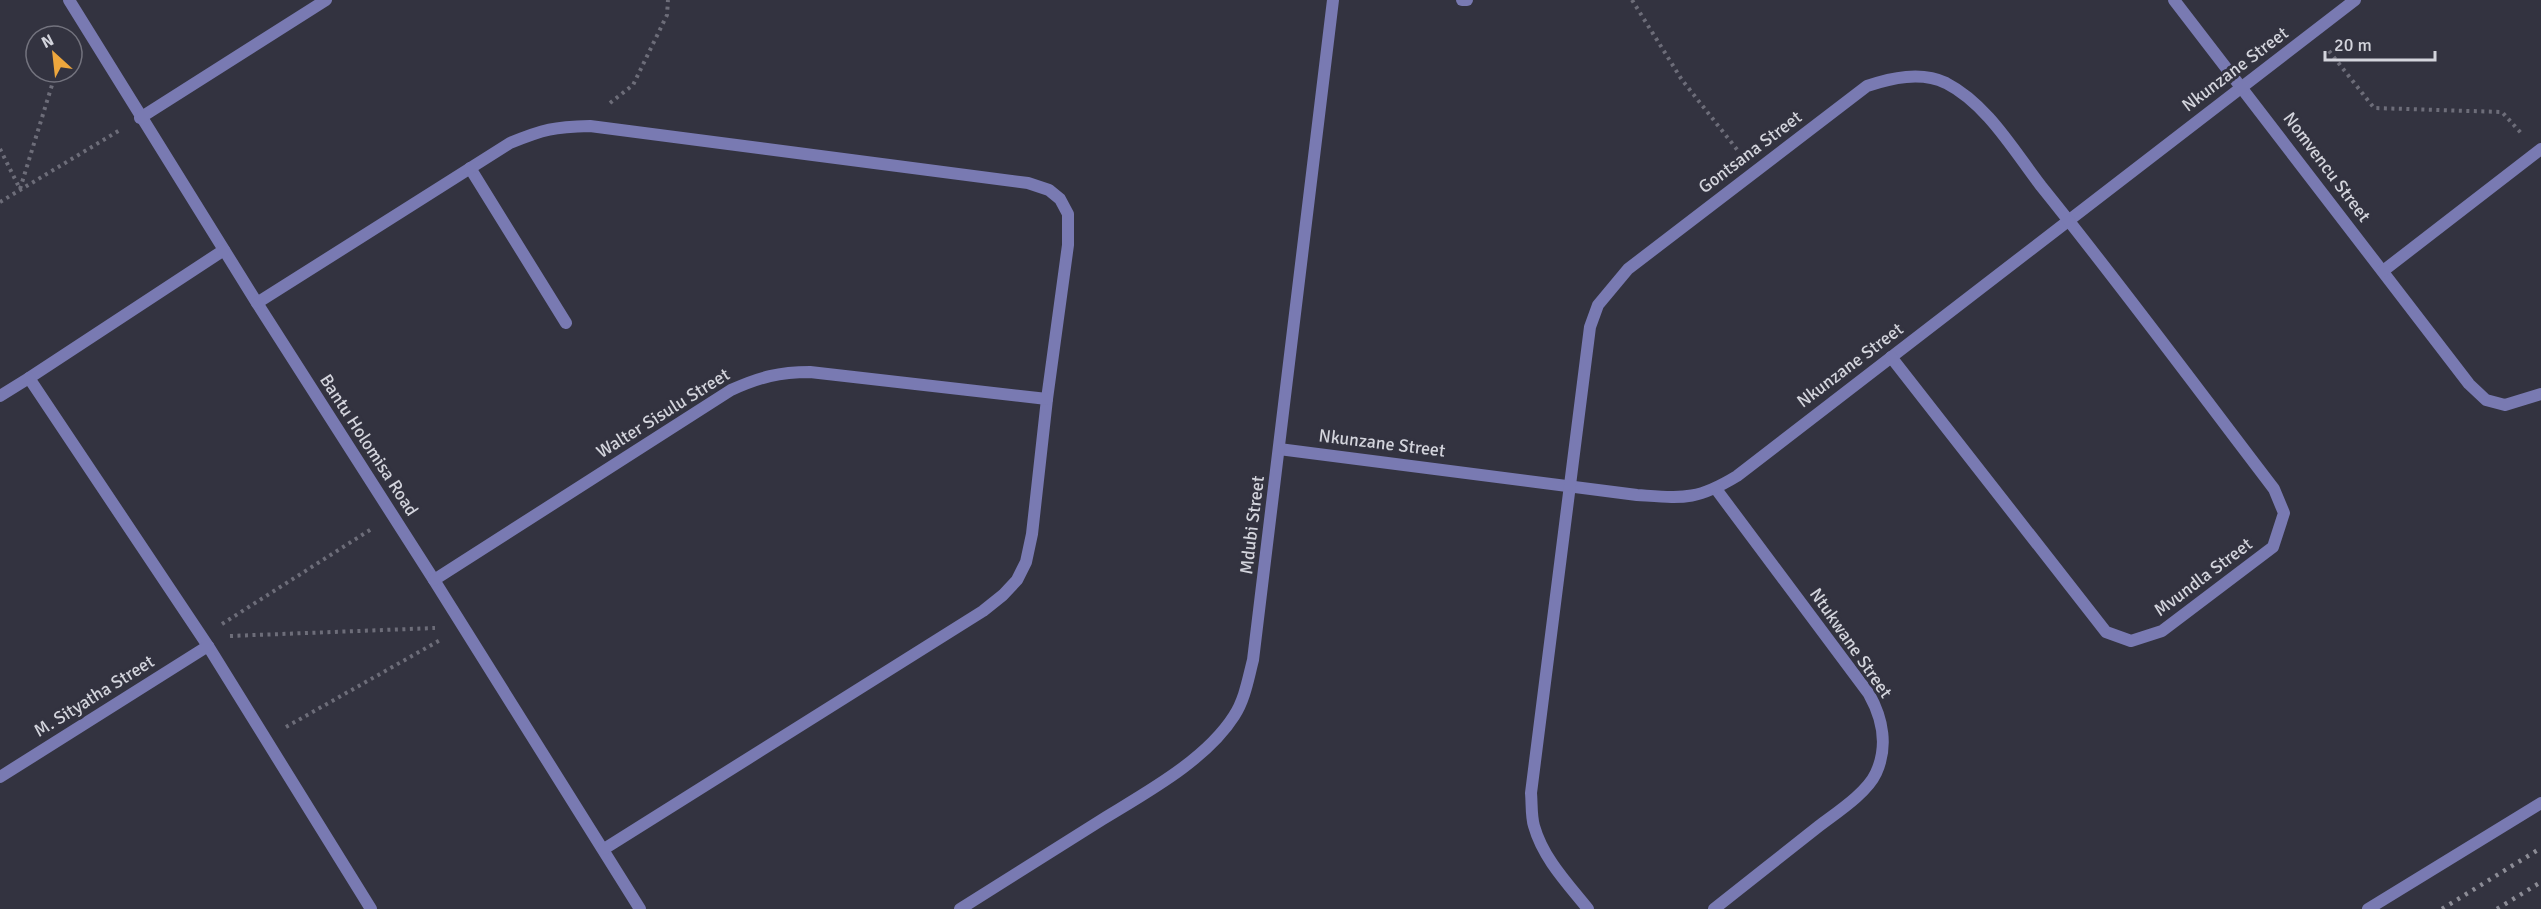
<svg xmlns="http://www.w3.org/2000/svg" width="2541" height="909" viewBox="0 0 2541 909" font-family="Signika,sans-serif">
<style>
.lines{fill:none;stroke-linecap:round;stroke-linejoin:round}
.path{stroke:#6d6d79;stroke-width:4;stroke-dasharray:3 4.5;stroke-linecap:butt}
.street{stroke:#797ab2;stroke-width:12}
.rail{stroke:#8c8c96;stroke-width:4.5;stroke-dasharray:3 6;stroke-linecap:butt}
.labels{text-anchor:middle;stroke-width:6;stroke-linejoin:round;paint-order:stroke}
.street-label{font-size:18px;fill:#d3d4dc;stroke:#333340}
</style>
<rect width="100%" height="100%" fill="#333340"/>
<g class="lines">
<g class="path">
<polyline points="1632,0 1682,80 1739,152"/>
<polyline points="2329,51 2374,108 2502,112 2521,133"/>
<polyline points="610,103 633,85 667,15 668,0"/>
<polyline points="0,149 20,189 56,72"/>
<polyline points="0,202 120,130"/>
<polyline points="222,624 373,528"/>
<polyline points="230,636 435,628"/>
<polyline points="286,727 442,639"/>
</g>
<g class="street">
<polyline points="69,0 257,303 434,580 640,909"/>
<polyline points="1462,0 1467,0"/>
<polyline points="2174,0 2469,384 2486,400 2505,405 2541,394"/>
<polyline points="140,118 326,0"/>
<polyline points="470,168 566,323"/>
<polyline points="2383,271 2541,149"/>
<path d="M257 303 510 143C544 129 554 127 590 126L1028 183 1049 190 1060 199 1068 214V245L1047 399 1032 534 1026 562 1017 580 1003 595 983 611 604 849"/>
<polyline points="29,378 224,250"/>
<polyline points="0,396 29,378 208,646 371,909"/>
<path d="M1279 449 1637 495C1683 498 1696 501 1737 476L2355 0"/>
<path d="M434 580 731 390C760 377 779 372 810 372L1047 399"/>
<polyline points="0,777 208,646"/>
<path d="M960 909C1007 879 1055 849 1103 819 1147 792 1206 760 1234 716 1245 699 1248 679 1253 660L1333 0"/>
<path d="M1588 909C1567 883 1543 858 1534 826 1531 816 1532 804 1531 793L1590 327 1598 305 1628 269 1867 86C1891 78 1921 71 1946 83 1987 104 2014 151 2041 186 2121 285 2196 387 2274 489L2284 513 2273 547 2162 631 2131 641 2106 632 1891 357"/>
<path d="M1714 909C1749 881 1784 854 1819 826 1836 813 1867 793 1876 773 1888 747 1883 719 1869 694L1716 489"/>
<polyline points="2368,909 2541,803"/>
</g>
<g class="rail">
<polyline points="2442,909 2541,848"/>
<polyline points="2497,909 2541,882"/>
</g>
</g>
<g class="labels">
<g class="street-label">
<text transform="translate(2235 69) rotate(-37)" y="6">Nkunzane Street</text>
<text transform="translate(1750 152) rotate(-37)" y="6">Gontsana Street</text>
<text transform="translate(2327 167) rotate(53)" y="6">Nomvencu Street</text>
<text transform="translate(1850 365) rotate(-37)" y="6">Nkunzane Street</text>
<text transform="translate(663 413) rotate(-32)" y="6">Walter Sisulu Street</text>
<text transform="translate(1382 443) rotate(7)" y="6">Nkunzane Street</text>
<text transform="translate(369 445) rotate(57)" y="6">Bantu Holomisa Road</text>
<text transform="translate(1252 525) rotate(-83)" y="6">Mdubi Street</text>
<text transform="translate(2203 577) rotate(-37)" y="6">Mvundla Street</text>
<text transform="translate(1851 643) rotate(55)" y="6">Ntukwane Street</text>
<text transform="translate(94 696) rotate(-32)" y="6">M. Sityatha Street</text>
</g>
</g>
<g transform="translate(54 54) rotate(333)"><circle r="28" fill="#333340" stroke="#73737e" stroke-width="1.5"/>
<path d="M0-4.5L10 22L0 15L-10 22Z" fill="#eea73d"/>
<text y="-9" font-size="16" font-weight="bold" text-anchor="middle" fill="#d3d4dc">N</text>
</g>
<path d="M2325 51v9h110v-9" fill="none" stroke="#d3d4dc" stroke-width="3"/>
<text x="2334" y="51" font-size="18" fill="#d3d4dc" stroke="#333340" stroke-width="4.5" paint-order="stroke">20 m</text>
</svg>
